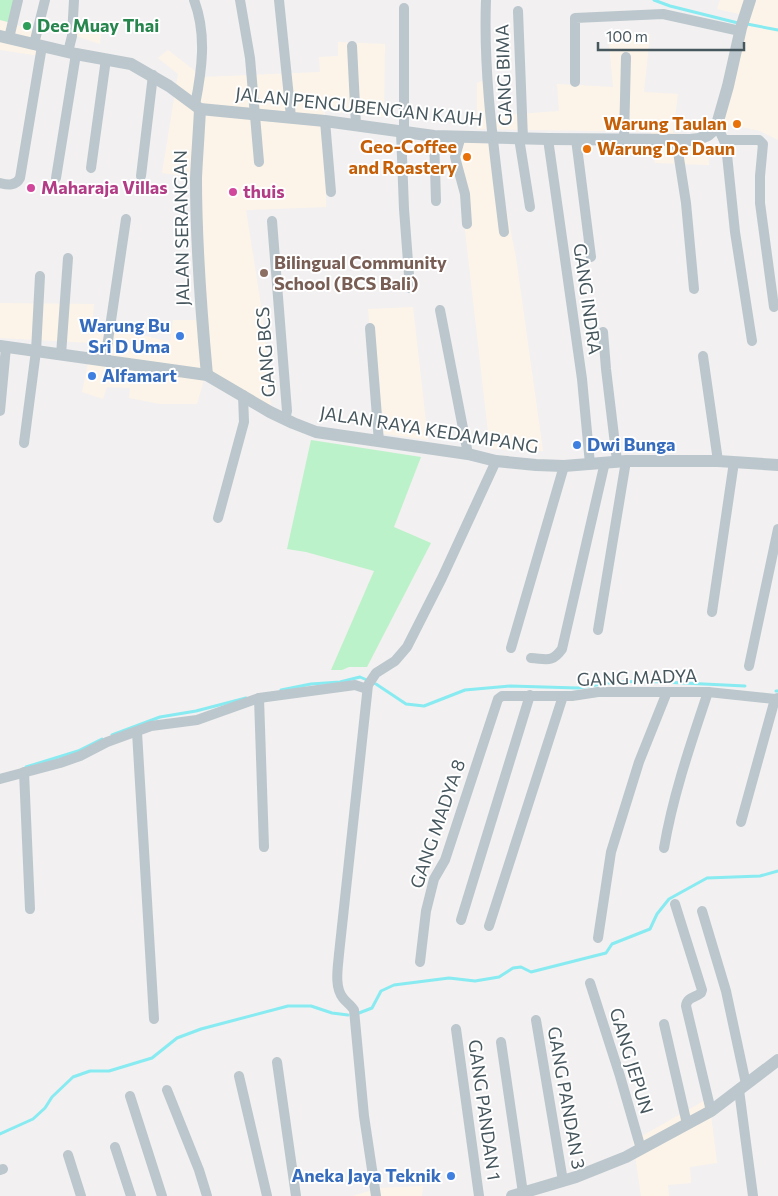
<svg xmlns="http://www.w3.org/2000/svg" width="778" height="1196" viewBox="0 0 778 1196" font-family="Commissioner,sans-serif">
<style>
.commercial{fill:#fdf4e9}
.green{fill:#bcf2c9}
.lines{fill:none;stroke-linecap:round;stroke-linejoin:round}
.stream{stroke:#87ebf1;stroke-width:3}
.minor{stroke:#bbc7cd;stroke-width:10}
.tertiary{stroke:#bbc7cd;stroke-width:12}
.leisure-dot{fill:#2e9e5b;stroke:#fff;stroke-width:2}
.food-dot{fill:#e8710a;stroke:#fff;stroke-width:2}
.hotel-dot{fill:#d1479c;stroke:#fff;stroke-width:2}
.education-dot{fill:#8d6e63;stroke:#fff;stroke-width:2}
.shop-dot{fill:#3f7fe0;stroke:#fff;stroke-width:2}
.labels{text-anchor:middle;stroke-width:4;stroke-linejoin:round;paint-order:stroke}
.leisure-label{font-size:18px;font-weight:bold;fill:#27864d;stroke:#fff;text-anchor:start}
.street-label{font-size:18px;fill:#47575e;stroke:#fff}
.food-label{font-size:18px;font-weight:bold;fill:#c56008;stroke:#fff;text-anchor:end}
.hotel-label{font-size:18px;font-weight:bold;fill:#b23c85;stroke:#fff;text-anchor:start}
.education-label{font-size:18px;font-weight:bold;fill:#785e54;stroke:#fff;text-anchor:start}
.shop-label{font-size:18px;font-weight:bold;fill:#366cbe;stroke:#fff;text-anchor:end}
</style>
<rect width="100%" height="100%" fill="#f2f0f0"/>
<g class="commercial">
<polygon points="720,0 778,0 778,140 760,131 723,123 743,15 717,9"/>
<polygon points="0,20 42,33 40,56 0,50"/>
<polygon points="76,20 102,23 100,44 73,35"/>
<polygon points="608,33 650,34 644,92 678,94 673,133 707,136 709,165 655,163 651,132 477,129 477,83 489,78 493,116 559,111 557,84 613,87"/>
<polygon points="338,42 385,44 384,117 325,111 326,207 246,210 263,318 271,406 206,372 197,404 160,404 129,398 130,388 107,387 103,399 82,392 92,343 0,338 0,303 94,304 92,325 114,328 170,342 173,320 203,320 199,178 162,173 178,74 158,58 168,50 203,77 320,72 319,57 338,56"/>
<polygon points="493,141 516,258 543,451 490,449 455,142"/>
<polygon points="413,307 428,440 379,433 368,309"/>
<polygon points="709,1098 717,1163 690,1167 691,1183 668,1185 669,1196 641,1196 633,1141"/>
<polygon points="423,1186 422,1196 352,1196 380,1188"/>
</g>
<g class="green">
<polygon points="0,0 21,0 16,24 0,20"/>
<polygon points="311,440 421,457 394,527 431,543 367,667 349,667 342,670 331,670 374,571 306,552 287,549"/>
</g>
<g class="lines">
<g class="stream">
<polyline points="654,0 670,6 738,23"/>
<polyline points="747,24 778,30"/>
<polyline points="281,690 311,684 340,682 360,677 376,684 406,704 424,706 465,690 510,686 578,688 608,683 642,681 745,686"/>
<polyline points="776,691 778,691"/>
<polyline points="112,735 160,717 196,711 246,698"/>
<polyline points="26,767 78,751 102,739"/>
<polyline points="359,1013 372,1008 381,991 394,985 449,978 475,981 499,977 513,968 521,967 531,972 606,953 612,944 650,929 657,914 669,899 707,878 760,876 778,871"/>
<polyline points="0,1134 33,1119 45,1108 52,1097 73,1077 90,1071 109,1071 152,1058 177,1038 201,1029 288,1006 311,1006 332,1013 348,1015"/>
</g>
<g class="minor">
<path d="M194 0C207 34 202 70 195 105"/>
<polyline points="240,0 250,58 259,162"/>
<polyline points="279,0 291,117"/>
<path d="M486 0C483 77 495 156 504 232"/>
<polyline points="404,8 404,132"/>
<polyline points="518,11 523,139"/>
<polyline points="9,38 18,0"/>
<polyline points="34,44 45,0"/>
<polyline points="352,46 356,125"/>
<polyline points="68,52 72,36 74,0"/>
<polyline points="575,82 575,18 663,14 740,31"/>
<polyline points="325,121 331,192"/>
<polyline points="716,128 720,132 726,145 735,232 752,341"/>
<polyline points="401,131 404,209 410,288"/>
<polyline points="434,136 436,201"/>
<polyline points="461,136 455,157 465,194 467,224"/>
<polyline points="519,138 530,207"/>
<polyline points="548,139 582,379 590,464"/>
<polyline points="576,139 591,257"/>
<polyline points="624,139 626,57"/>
<polyline points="676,139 686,203 694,289"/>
<polyline points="724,140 759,140 763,144 760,176 760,203 774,307"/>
<polyline points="91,168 106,59"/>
<polyline points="141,176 153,75"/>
<polyline points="56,178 76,54"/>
<path d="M0 183C8 185 16 186 20 178L42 46"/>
<polyline points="272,221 287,411 285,419"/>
<polyline points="440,310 468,454"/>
<polyline points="370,328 379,442"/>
<polyline points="603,332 606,369 617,461"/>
<polyline points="61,355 68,258"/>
<polyline points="703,356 718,461"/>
<polyline points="105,361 126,219"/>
<polyline points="0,411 6,347"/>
<polyline points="24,443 36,351 40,276"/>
<polyline points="218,518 244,422 243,395"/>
<polyline points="712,612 734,462"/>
<polyline points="598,630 626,461"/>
<polyline points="511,648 564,466"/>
<path d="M531 658C547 659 552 663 562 649L605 462"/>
<polyline points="749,666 778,529"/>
<polyline points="259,698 264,847"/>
<polyline points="137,732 154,1019"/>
<polyline points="24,772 30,909"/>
<polyline points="0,779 60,763 80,756 107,742 151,726 197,720 259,698 355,685 367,689"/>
<polyline points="741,822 775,699"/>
<path d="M664 848C673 795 691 743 708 692"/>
<path d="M675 904 702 990 701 993C695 998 687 997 686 1006L711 1111"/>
<polyline points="702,911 726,991 746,1084"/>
<polyline points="461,920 530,695"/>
<polyline points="489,926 563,696"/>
<polyline points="598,938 611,852 639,762 667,692"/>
<polyline points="420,962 426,911 434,879 445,860 498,699 502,696 572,696 598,692 708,692 775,699 778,698"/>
<polyline points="590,983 620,1076 641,1149"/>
<polyline points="536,1020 563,1181"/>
<polyline points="664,1024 687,1124"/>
<polyline points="456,1029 479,1196"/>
<polyline points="501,1042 523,1193"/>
<polyline points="277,1062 296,1196"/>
<polyline points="239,1076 267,1196"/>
<polyline points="167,1090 199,1170 207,1196"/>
<polyline points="739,1090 753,1196"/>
<polyline points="130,1096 162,1196"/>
<polyline points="115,1147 131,1196"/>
<polyline points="68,1155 81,1196"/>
<polyline points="0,1170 3,1169"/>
<path d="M376 1196 364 1116 354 1010C351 1005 346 1002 343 998 334 987 338 967 339 954L368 685 376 673 395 661 407 647 442 578 496 461"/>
</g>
<g class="tertiary">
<polyline points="0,36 76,54 131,64 169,86 200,109 325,121 434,136 548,139 690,140 699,139 708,135 716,128 728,86 741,28 750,0"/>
<path d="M200 109C199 132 197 155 196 178 196 244 201 310 207 375"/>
<polyline points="0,346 207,375 270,412 293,423 316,432 468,454 496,461 536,465 564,466 626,461 718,461 778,465"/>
<polyline points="512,1196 576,1177 626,1157 711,1111 778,1060"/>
</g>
</g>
<circle class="leisure-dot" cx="27" cy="26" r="5"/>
<g class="food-dot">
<circle cx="737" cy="124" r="5"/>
<circle cx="587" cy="149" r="5"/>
<circle cx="467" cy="157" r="5"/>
</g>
<g class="hotel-dot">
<circle cx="31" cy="188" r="5"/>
<circle cx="233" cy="192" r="5"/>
</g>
<circle class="education-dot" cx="264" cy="273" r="5"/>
<g class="shop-dot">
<circle cx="180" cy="336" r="5"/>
<circle cx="92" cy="376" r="5"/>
<circle cx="577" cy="445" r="5"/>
<circle cx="451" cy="1176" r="5"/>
</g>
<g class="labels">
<g class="leisure-label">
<text x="37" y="32">Dee Muay Thai</text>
</g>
<g class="street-label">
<text transform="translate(504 75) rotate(-92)" y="6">GANG BIMA</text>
<text transform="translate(359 107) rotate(6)" y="6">JALAN PENGUBENGAN KAUH</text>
<text transform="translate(182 228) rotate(-91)" y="6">JALAN SERANGAN</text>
<text transform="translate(587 299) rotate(82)" y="6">GANG INDRA</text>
<text transform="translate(266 352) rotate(-94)" y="6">GANG BCS</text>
<text transform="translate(429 430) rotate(9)" y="6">JALAN RAYA KEDAMPANG</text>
<text transform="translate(637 678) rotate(-2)" y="6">GANG MADYA</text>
<text transform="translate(438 824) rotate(-71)" y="6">GANG MADYA 8</text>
<text transform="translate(631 1061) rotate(73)" y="6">GANG JEPUN</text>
<text transform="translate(566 1098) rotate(80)" y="6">GANG PANDAN 3</text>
<text transform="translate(484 1110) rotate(82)" y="6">GANG PANDAN 1</text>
</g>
<g class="food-label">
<text x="727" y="130">Warung Taulan</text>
<text x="457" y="153">Geo-Coffee<tspan x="457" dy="21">and Roastery</tspan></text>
<text x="597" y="155" text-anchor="start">Warung De Daun</text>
</g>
<g class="hotel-label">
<text x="41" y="194">Maharaja Villas</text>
<text x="243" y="198">thuis</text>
</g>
<g class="education-label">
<text x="274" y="269">Bilingual Community<tspan x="274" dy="21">School (BCS Bali)</tspan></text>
</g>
<g class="shop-label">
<text x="170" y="332">Warung Bu<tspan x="170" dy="21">Sri D Uma</tspan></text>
<text x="102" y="382" text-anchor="start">Alfamart</text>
<text x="587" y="451" text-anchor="start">Dwi Bunga</text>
<text x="441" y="1182">Aneka Jaya Teknik</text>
</g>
</g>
<path d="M598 42v8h146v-8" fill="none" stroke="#47575e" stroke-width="2.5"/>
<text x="606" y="42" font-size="15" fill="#47575e" stroke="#ffffff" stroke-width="4" paint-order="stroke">100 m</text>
</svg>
